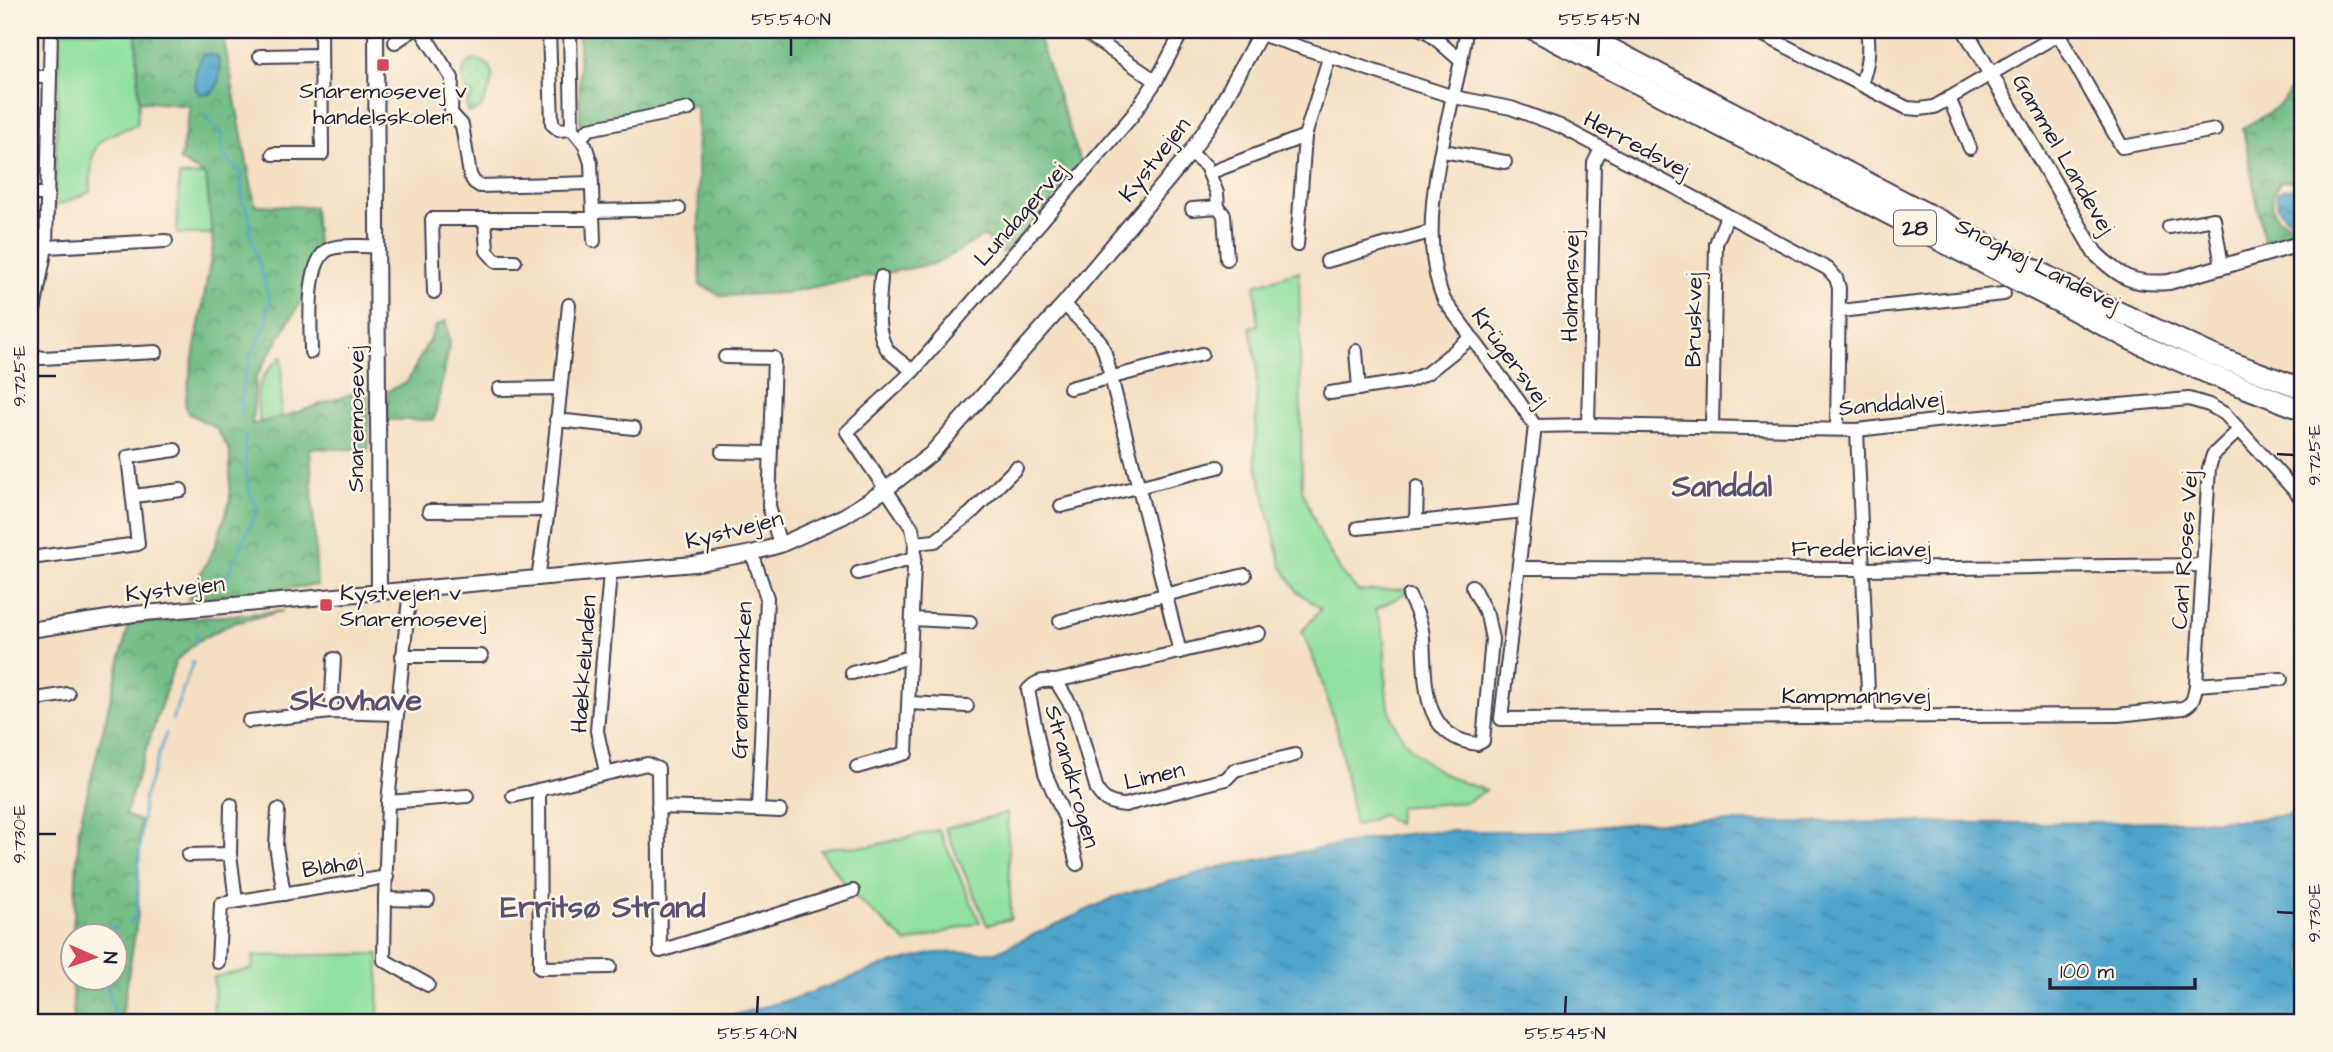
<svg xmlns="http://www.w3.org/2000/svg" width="2333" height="1052" viewBox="0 0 2333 1052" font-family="'Architects Daughter',sans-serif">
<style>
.green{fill:#90e09f;stroke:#59816d;stroke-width:2}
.forest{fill:url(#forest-crowns);stroke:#4b7060;stroke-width:2;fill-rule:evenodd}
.park{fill:url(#park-dots);stroke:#59816d;stroke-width:2}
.water{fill:url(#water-ripples);stroke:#396484;stroke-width:2}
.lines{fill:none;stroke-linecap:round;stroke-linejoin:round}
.stream{stroke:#50a5cc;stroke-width:2.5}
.minor-casing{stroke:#423e4f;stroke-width:16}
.tertiary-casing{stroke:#423e4f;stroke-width:18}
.primary-casing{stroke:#423e4f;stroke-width:23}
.minor{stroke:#fff;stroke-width:12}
.tertiary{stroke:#fff;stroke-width:14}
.primary{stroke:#fff;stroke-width:19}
.ticks{fill:none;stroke:#22223b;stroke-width:2.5}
.poi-dot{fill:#d1495b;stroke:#fcf5e5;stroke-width:2.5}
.labels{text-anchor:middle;stroke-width:5;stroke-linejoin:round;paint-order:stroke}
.shield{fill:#fcf5e5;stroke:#63616e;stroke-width:2}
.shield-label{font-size:21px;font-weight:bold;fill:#22223b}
.poi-label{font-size:23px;fill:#22223b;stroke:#fcf5e5}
.street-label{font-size:23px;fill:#22223b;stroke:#fcf5e5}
.district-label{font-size:30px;font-weight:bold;fill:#595072;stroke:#fcf5e5}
.neatline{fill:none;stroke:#22223b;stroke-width:2.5}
.ticks-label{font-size:18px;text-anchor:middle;fill:#22223b}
</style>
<defs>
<pattern id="forest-crowns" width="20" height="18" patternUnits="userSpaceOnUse" patternTransform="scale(1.75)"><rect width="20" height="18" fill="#74be86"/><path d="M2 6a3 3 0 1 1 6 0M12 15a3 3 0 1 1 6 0" fill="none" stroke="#5f9a6f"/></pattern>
<pattern id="park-dots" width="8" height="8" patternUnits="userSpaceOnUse" patternTransform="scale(1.75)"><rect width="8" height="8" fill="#90e09f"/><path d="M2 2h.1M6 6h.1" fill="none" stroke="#7cc08a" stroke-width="1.8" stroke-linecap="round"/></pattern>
<pattern id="water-ripples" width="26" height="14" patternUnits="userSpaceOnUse" patternTransform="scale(1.75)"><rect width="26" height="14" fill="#50a5cc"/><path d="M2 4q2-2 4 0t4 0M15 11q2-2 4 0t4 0" fill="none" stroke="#4286a7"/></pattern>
</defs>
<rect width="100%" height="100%" fill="#fcf5e5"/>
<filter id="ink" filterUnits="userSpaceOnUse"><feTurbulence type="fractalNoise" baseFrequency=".0143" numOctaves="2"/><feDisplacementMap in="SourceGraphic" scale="14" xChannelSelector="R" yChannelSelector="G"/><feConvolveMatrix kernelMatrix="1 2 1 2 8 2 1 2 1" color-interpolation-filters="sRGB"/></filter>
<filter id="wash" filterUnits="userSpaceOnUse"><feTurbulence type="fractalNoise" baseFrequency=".00686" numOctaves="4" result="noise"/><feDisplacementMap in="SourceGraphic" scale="28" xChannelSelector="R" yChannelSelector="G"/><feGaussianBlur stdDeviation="1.57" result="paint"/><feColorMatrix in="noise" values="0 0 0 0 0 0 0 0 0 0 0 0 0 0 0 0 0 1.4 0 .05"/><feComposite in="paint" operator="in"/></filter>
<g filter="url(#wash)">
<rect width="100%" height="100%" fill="#f4dfc3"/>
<g class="green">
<path d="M60 30 136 33 139 101 137 125C90 140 93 144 90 192L54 207Z"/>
<polygon points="206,175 212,234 177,234 179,176"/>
<path d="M1299 271 1302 489 1322 539 1343 575 1358 591 1413 589 1375 610C1389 640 1384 658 1386 689 1391 747 1436 776 1486 790L1467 802 1399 807 1397 824 1382 815 1355 826 1338 734 1320 676 1302 631 1321 609 1297 591 1282 567 1255 458 1257 365 1250 327 1258 325 1255 285Z"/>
<path d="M282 357 281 417 260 423C254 394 257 375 282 357Z"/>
<polygon points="1007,813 1011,919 987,925 945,828"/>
<polygon points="939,830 980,922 907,943 853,895 820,850 834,847 871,846"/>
<polygon points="379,954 378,1022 214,1022 214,977 252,969 253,956"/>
</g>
<g class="forest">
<path d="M105 30H222L255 205 314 207 317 247 303 298 256 377 252 424C292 418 329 398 368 390L369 450 310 448 317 585 188 599 216 544 230 500V451L216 428 188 413 185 403 213 247 206 176 180 161 190 106 139 101 136 33Z"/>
<polygon points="579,30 1036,30 1082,166 1005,254 984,236 937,263 784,293 722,296 700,285 697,105 580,127"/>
<path d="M2296 30H2303V180L2281 181C2272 192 2269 204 2277 217L2299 230 2264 242 2243 128C2256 120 2274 112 2284 99 2296 85 2299 48 2296 30Z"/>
<polygon points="446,321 450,343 434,420 387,420 388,391 407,382 437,325"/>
<path d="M283 611 230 624 196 642 175 662 125 815 140 821 138 914 121 1022H74L71 967 79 827 129 624ZM116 936V978H74V936Z"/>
</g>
<path class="park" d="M475 60C505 64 489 92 480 109L469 113 466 103 473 96 466 91C461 79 460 63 475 60Z"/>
<g class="water">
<path d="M211 54 218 58C221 71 221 85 211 94H201L196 90C193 76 196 68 203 55Z"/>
<path d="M2303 188V225L2298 226C2284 216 2275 210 2277 193L2284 189Z"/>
<polygon points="2303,813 2303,1022 709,1022 799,997 882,966 934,953 996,952 1115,897 1224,866 1388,836 1434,831 1554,831 1645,822 2039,823 2247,820"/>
</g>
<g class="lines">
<g class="stream">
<path d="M205 113 209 122 221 134 223 153 226 159 242 174V202C249 209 251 224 250 234L271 304C265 312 269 316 267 324 266 328 261 335 259 339 247 363 239 387 242 414"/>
<path d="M227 577 258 508C241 485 247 462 245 435"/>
<polyline points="195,644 197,633"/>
<polyline points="172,720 193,662"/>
<polyline points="130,924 135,917 144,798 166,733"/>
<polyline points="106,936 111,928 117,927"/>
<polyline points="105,978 116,1022"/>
</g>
</g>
</g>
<g filter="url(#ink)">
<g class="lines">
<defs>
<g id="minor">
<polyline points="421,30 452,78 451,113 462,125 470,175 474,182 480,186 592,183"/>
<polyline points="549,30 552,124 559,130 572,129"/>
<polyline points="570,30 572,129 585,145 591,163 594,241"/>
<polyline points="1082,30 1156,81"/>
<path d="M1422 30 1428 32 1461 61C1446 133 1414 230 1444 300L1518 400 1535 426 1501 719 2118 715 2183 708C2194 703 2194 697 2196 685L2209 468 2213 455 2239 430"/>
<polyline points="1754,30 1907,108 1920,109 1934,107 2066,30"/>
<polyline points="2056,30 2122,147 2215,130"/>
<polyline points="1260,34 1454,97 1511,108 1560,126 1828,269 1836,278 1839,288 1837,429"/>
<polyline points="395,42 413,30"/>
<polyline points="260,56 321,55"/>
<polyline points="1461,61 1465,39"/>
<polyline points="30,77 49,77"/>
<path d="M1861 84C1868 65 1870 50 1867 30"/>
<polyline points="1949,98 1970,148"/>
<polyline points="580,138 589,129 689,109"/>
<polyline points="1443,151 1505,162"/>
<polyline points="1190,153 1206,166 1217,193 1218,207 1224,215 1227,259"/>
<polyline points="273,154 322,154 321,30"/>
<polyline points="1217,170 1305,136"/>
<polyline points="30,194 48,194"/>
<polyline points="1192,209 1218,207"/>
<polyline points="593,211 679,209"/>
<polyline points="485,219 487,251 496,261 515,261"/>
<polyline points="2169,227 2214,219 2222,266"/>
<polyline points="1297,245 1305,136 1329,58"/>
<polyline points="46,247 166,241"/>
<polyline points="1327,261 1430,232"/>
<path d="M881 277C880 299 874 330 887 349 893 357 905 364 913 371"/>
<polyline points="434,292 432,219 593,219"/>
<polyline points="1064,304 1100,341 1105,353 1180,652"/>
<polyline points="1839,311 2004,294"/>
<polyline points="30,332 46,247 51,30"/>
<polyline points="1356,351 1359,389"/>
<path d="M311 352C311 329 304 256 332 248 344 244 363 247 376 246"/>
<polyline points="30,354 42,358 156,352"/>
<polyline points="725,357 774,358 769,506 780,545"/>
<polyline points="1070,388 1202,354"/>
<polyline points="499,389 560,388"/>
<polyline points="1330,393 1409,381 1427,373 1471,338"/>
<polyline points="556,420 634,428"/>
<polyline points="1588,425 1594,163 1601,149"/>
<polyline points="1535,426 1588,425 1857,430 1935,421 2189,399 2209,405 2225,414 2303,500"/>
<polyline points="1712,427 1716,244 1727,216"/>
<polyline points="1857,430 1869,716"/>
<polyline points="722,452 770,453"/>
<polyline points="134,496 181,490"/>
<polyline points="1061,506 1218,467"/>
<polyline points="429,511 548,510"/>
<polyline points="1416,522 1417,487"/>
<polyline points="1358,528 1525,511"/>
<polyline points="915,543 935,541 971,513 1016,468"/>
<polyline points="30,558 138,544 128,457 175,450"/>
<polyline points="1519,568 1862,569 2203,565"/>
<polyline points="858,573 915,558"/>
<polyline points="538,579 548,510 569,305"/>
<polyline points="410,589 388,802 385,899 428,900"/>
<path d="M1409 596C1416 610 1422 623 1423 638 1426 679 1420 737 1477 744L1483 741 1492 639 1487 615 1472 586"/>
<polyline points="912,619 970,622"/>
<polyline points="1060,621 1245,575"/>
<polyline points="402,656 481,656"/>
<polyline points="852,673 910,657"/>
<path d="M1056 681 1075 712 1097 790C1104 801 1111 804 1125 805L1226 779 1235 770 1295 755"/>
<polyline points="2196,685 2281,679"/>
<polyline points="30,700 68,694"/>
<polyline points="909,703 967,706"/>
<polyline points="331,712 334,659"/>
<polyline points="249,721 331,712 396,714"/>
<polyline points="857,767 906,753 915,543 912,528 847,432 913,371 1132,116 1156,81 1183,30"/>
<polyline points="606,772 597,731 610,572"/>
<polyline points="539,790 540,968 610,967"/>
<polyline points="513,796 647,764 658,769 660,951 853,891"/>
<polyline points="388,802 467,796"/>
<polyline points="231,805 230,854 236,901"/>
<polyline points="658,807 758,810 767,598 752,553"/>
<polyline points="278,810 276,846 284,894"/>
<polyline points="758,810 780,811"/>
<polyline points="188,855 230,854"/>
<path d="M1077 864 1065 818 1045 773 1028 690C1037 680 1044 680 1056 681L1259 633"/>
<polyline points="385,899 384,960 428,985"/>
<polyline points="218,962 221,904 387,877"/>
</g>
<g id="tertiary">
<polyline points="376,30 379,591"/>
<path d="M1965 30 2095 253C2121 278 2133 285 2169 282L2303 243"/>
<polyline points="30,630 134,614 694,564 752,553 780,545 844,516 885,490 931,454 1064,304 1190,153 1217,113 1262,30"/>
</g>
<g id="primary">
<polyline points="1534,30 2133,341 2209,374 2303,410"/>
<polyline points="1575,30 2099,303 2215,356 2303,389"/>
</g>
</defs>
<use href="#minor" class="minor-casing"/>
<use href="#tertiary" class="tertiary-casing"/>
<use href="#primary" class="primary-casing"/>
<use href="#minor" class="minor"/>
<use href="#tertiary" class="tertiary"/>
<use href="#primary" class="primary"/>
</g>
</g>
<path class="ticks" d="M791 56V38M1598 56 1599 38M38 376H56M2277 454 2294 455M38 834H56M2277 912 2294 913M757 1014 758 996M1565 1014 1566 996"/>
<g class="poi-dot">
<rect x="376" y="58" width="14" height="14" rx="3.5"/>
<rect x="319" y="598" width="14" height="14" rx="3.5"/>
</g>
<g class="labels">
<rect class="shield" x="1894" y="210.5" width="42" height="35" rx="5"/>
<g class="shield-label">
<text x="1915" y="235">28</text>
</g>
<g class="poi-label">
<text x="383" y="98">Snaremosevej v<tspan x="383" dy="26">handelsskolen</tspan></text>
<text x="340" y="600" text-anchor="start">Kystvejen v<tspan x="340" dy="26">Snaremosevej</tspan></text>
</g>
<g class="street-label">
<text transform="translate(1637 144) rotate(28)" y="8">Herredsvej</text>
<text transform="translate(2064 154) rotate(60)" y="8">Gammel Landevej</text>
<text transform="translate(1154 159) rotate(-52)" y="8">Kystvejen</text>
<text transform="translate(1020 214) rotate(-49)" y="8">Lundagervej</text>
<text transform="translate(2038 264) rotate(27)" y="8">Snoghøj Landevej</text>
<text transform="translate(1570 286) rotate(-89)" y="8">Holmansvej</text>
<text transform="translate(1693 320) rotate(-89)" y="8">Bruskvej</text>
<text transform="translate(1511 357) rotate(54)" y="8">Krügersvej</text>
<text transform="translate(1891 403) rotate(-5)" y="8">Sanddalvej</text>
<text transform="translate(355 419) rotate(-90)" y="8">Snaremosevej</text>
<text transform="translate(734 529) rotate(-14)" y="8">Kystvejen</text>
<text x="1861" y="556">Fredericiavej</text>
<text transform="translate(2184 550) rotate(-86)" y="8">Carl Roses Vej</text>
<text transform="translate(175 588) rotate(-6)" y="8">Kystvejen</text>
<text transform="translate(583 664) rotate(-86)" y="8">Hækkelunden</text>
<text transform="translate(741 680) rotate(-88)" y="8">Grønnemarken</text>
<text x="1856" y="703">Kampmannsvej</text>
<text transform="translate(1154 775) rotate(-13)" y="8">Limen</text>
<text transform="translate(1073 776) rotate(74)" y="8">Strandkrogen</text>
<text transform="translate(332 865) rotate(-9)" y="8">Blåhøj</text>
</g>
<g class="district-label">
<text x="1722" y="496">Sanddal</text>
<text x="356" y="710">Skovhave</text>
<text x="603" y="917">Erritsø Strand</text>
</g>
</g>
<rect width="2333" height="1052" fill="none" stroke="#fcf5e5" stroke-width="77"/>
<g transform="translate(94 957) rotate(92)"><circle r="33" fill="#fcf5e5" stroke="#a5a1a1" stroke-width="2"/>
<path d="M0-5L12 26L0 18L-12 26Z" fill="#d1495b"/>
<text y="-10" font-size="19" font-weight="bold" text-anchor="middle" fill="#22223b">N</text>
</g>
<path d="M2050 978v10h145v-10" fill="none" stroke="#22223b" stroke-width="3.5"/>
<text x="2060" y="978" font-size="21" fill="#22223b" stroke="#fcf5e5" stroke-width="5" paint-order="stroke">100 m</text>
<rect x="38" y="38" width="2256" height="976" class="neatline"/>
<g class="ticks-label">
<text x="791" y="25">55.540°N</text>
<text x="1599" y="25">55.545°N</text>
<text transform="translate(19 376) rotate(-90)" y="6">9.725°E</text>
<text transform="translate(2314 455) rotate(-90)" y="6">9.725°E</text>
<text transform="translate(19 834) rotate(-90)" y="6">9.730°E</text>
<text transform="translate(2314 913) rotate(-90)" y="6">9.730°E</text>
<text x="757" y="1039">55.540°N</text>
<text x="1565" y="1039">55.545°N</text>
</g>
</svg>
